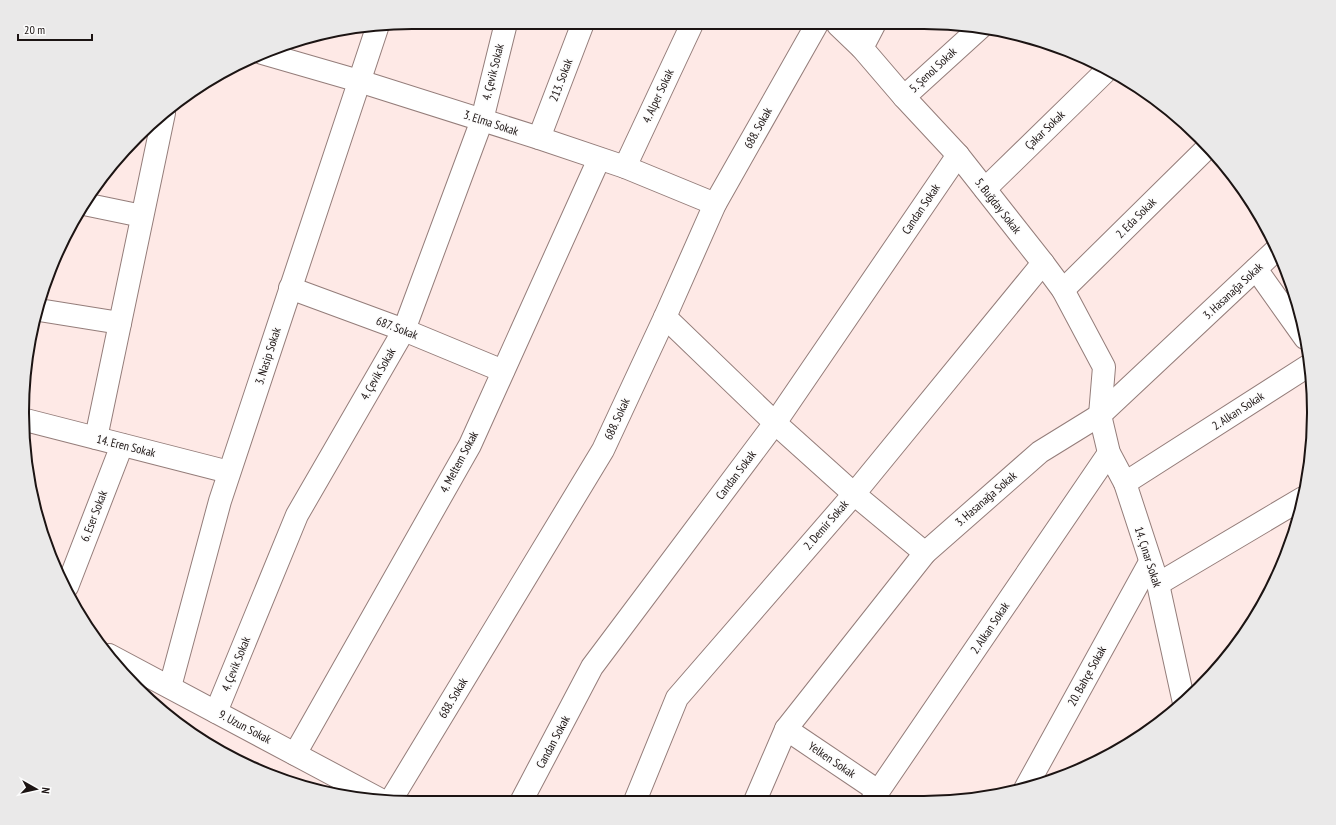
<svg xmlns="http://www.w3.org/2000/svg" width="1336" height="825" viewBox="0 0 1336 825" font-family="'PT Sans Narrow',sans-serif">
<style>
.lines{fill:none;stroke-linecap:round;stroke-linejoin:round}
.street-casing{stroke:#947d7a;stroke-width:24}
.street{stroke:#fff;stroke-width:22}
.labels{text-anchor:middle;stroke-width:3;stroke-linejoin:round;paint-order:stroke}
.street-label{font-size:12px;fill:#1c1413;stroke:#fcfcfc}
.rim{fill:none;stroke:#1c1413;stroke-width:2}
</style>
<rect width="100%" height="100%" fill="#fee9e6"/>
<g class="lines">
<defs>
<g id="street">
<polyline points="838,25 862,48 904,97 958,155 1043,263 1063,290 1104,367 1100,415 1109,453 1125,483 1158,584 1184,703"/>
<polyline points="862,48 874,25"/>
<polyline points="262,53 359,81 539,138 625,167 715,204"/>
<polyline points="904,97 981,27"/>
<polyline points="539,138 583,23"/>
<polyline points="625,167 692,24"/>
<polyline points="985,189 1106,71"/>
<polyline points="84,204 142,216"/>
<polyline points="1256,269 1305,338"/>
<polyline points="290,288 404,330 503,371"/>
<polyline points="1063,290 1208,147"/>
<polyline points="39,310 120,323"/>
<polyline points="665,317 775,423 854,494 925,553"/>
<polyline points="22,419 229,472"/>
<polyline points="96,438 164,113"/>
<polyline points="1125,483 1311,364"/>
<polyline points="1158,584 1303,498"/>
<polyline points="67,587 122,445"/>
<polyline points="109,655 381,800"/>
<polyline points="170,687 220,501 377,28"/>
<polyline points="216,712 297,515 404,330 482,120 506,23"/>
<polyline points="786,729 878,791"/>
<polyline points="295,754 470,445 599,159"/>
<polyline points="1025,789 1150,562"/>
<polyline points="391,800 603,450 665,317 715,204 817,24"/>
<polyline points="522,800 592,667 775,423 958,155"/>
<polyline points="635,801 677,698 854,494 1043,263"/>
<polyline points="755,801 786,729 925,553 1040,452 1100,415 1276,250"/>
<polyline points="871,802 1109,453"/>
</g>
</defs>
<use href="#street" class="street-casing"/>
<use href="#street" class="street"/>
</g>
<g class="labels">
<g class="street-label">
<text transform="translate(933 70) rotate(-43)" y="4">5. Şenol Sokak</text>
<text transform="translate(493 72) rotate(-76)" y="4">4. Çevik Sokak</text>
<text transform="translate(561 80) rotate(-69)" y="4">213. Sokak</text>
<text transform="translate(658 96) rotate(-65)" y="4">4. Alper Sokak</text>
<text transform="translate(491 123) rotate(18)" y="4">3. Elma Sokak</text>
<text transform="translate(758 128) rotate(-61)" y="4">688. Sokak</text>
<text transform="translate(1045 130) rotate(-44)" y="4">Çakar Sokak</text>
<text transform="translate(998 206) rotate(52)" y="4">5. Buğday Sokak</text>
<text transform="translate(921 209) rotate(-56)" y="4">Candan Sokak</text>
<text transform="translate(1136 218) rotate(-45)" y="4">2. Eda Sokak</text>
<text transform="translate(1233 291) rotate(-43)" y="4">3. Hasanağa Sokak</text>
<text transform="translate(397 328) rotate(21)" y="4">687. Sokak</text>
<text transform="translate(268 356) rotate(-72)" y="4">3. Nasip Sokak</text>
<text transform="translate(378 374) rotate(-60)" y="4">4. Çevik Sokak</text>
<text transform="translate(1238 411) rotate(-33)" y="4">2. Alkan Sokak</text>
<text transform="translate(617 419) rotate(-65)" y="4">688. Sokak</text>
<text transform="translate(126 446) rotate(14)" y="4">14. Eren Sokak</text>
<text transform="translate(459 462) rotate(-62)" y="4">4. Meltem Sokak</text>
<text transform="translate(736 475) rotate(-53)" y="4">Candan Sokak</text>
<text transform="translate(986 499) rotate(-41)" y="4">3. Hasanağa Sokak</text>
<text transform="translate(94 516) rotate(-69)" y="4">6. Eser Sokak</text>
<text transform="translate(826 525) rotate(-49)" y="4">2. Demir Sokak</text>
<text transform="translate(1148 557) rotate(72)" y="4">14. Çınar Sokak</text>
<text transform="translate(990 628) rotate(-56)" y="4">2. Alkan Sokak</text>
<text transform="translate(236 664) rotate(-68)" y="4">4. Çevik Sokak</text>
<text transform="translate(1087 676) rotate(-61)" y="4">20. Bahçe Sokak</text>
<text transform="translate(453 698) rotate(-59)" y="4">688. Sokak</text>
<text transform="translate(245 727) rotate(28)" y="4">9. Uzun Sokak</text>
<text transform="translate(553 742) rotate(-62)" y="4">Candan Sokak</text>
<text transform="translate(832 760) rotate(34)" y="4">Yelken Sokak</text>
</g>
</g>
<path d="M0 0H1336V825H0ZM412 29H924A383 383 0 0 1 1307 412V413A383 383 0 0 1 924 796H412A383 383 0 0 1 29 413V412A383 383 0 0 1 412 29Z" fill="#eae9e9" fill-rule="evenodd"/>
<path class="rim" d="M412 29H924A383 383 0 0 1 1307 412V413A383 383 0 0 1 924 796H412A383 383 0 0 1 29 413V412A383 383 0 0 1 412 29Z"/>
<g transform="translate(36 789) rotate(98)" stroke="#fcfcfc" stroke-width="3" paint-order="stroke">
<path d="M0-3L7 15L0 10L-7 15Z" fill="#1c1413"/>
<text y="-6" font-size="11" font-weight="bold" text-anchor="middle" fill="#1c1413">N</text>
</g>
<path d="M18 34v6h74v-6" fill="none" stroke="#1c1413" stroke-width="2"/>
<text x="24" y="34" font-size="12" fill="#1c1413" stroke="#fcfcfc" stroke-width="3" paint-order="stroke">20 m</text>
</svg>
